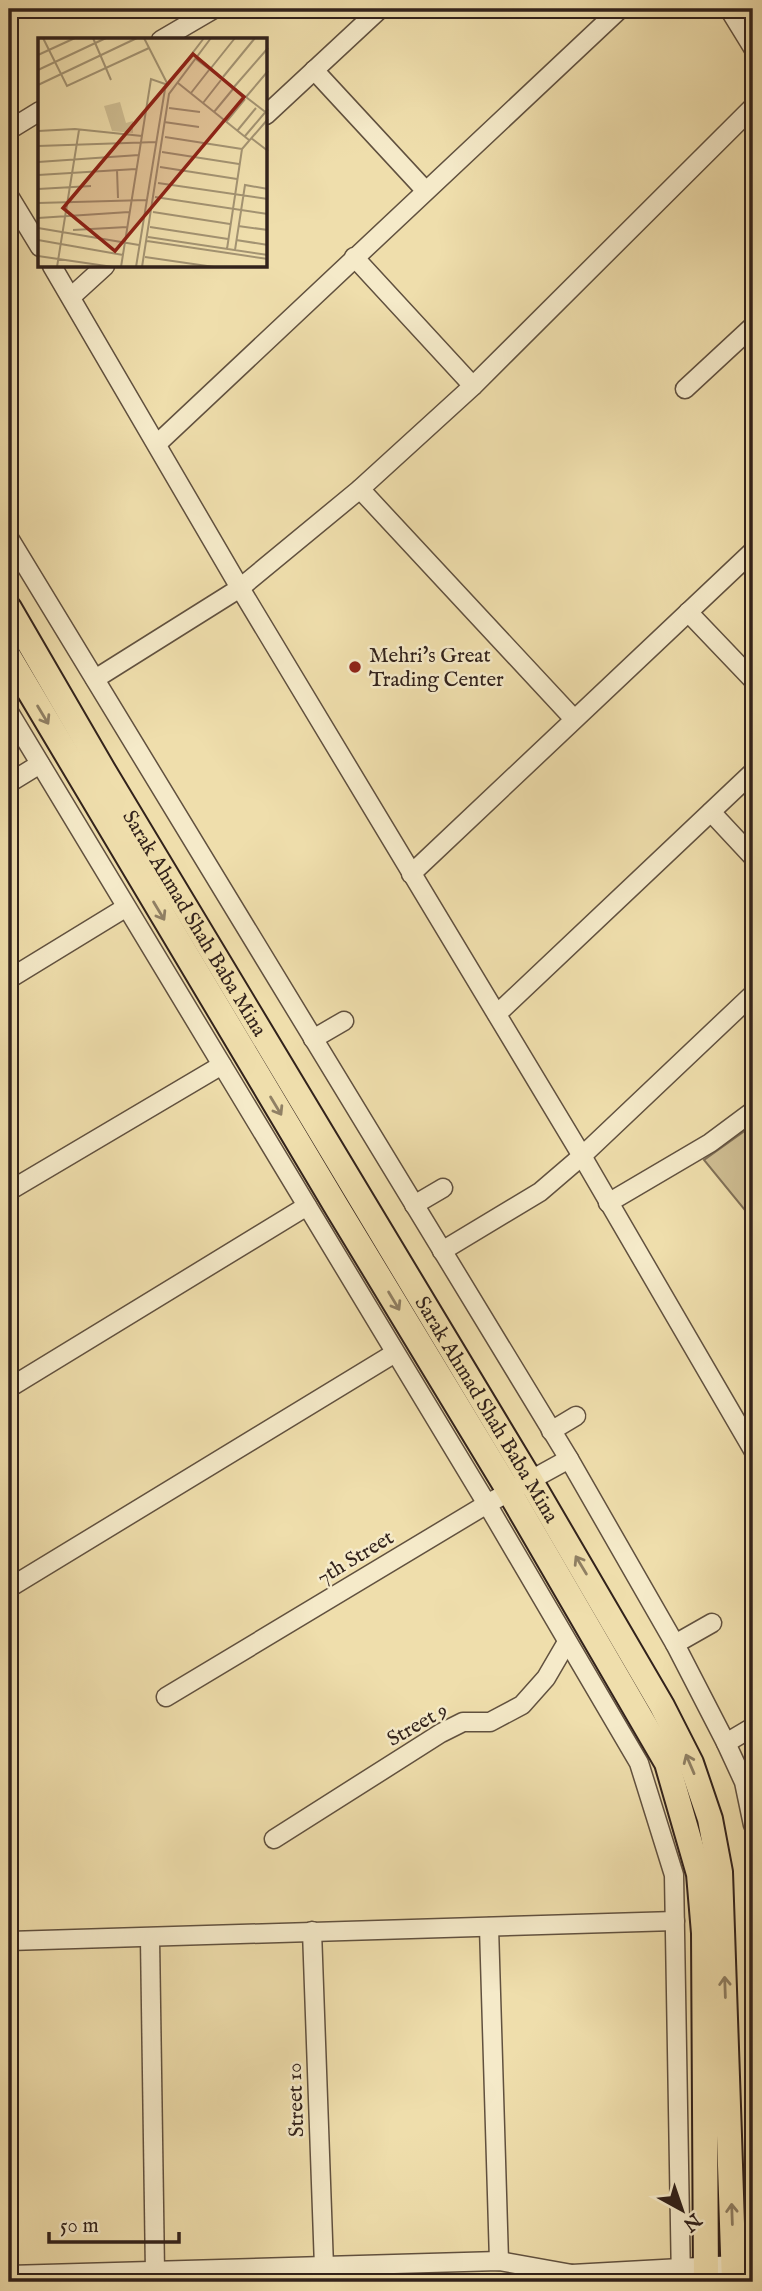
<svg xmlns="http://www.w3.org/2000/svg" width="762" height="2291" viewBox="0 0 762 2291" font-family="'IM FELL English',serif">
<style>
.green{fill:#cfbe93;stroke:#807057;stroke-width:2}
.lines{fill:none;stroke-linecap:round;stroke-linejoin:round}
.minor-casing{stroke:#61513f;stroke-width:21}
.highway-casing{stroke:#32221b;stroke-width:28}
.minor{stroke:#f5eac9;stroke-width:18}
.highway{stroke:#efdeac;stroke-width:24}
.oneway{stroke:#908064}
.poi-dot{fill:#8f2418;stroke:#f5eac9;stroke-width:2.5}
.labels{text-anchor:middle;stroke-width:5;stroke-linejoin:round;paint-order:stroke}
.poi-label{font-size:21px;fill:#32221b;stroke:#f5eac9;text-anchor:start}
.street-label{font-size:21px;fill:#32221b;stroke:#f5eac9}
.inset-road{fill:none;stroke:#a39372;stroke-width:2}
.view{fill:#8f2418;fill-opacity:0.15;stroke:#8f2418;stroke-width:3.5}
.inset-edge{fill:none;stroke:#32221b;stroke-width:3.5}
</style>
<rect width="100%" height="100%" fill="#efdeac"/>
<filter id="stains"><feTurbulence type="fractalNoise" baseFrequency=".00286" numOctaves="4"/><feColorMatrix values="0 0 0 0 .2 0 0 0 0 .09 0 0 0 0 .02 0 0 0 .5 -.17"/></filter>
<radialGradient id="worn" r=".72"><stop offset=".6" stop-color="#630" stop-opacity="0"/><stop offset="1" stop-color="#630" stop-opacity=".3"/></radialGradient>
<polygon class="green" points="753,1125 753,1220 704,1160"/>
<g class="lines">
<defs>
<g id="minor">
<polyline points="729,9 753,48"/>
<polyline points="161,40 214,9"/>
<polyline points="314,70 425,190"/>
<polyline points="266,115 380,9"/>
<polyline points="9,130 40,111"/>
<polyline points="9,196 40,247"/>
<polyline points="354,257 473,386"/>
<polyline points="52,266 240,588 582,1156 753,1450"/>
<polyline points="71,297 105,266"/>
<polyline points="685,389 753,326"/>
<polyline points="157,444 620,9"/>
<polyline points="360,489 574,719"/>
<polyline points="9,538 569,1459 675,1644 726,1743 744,1782 753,1825"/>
<polyline points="688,612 753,680"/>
<polyline points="95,679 240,588 360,489 473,386 753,107"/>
<polyline points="9,712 487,1504 639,1763 674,1875 681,2282"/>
<polyline points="9,783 40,764"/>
<polyline points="711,812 753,857"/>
<polyline points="411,874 753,551"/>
<polyline points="9,979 125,908"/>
<polyline points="497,1014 753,772"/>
<polyline points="313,1039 344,1021"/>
<polyline points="9,1191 222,1065"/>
<polyline points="608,1203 710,1143 753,1111"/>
<polyline points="414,1205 443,1188"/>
<polyline points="442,1251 540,1192 582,1156 753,994"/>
<polyline points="9,1388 307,1206"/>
<polyline points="551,1431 576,1416"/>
<polyline points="9,1588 395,1353"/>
<polyline points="675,1644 712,1623"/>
<polyline points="166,1697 487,1504 569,1459"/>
<polyline points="726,1743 753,1727"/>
<polyline points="274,1839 441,1733 463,1722 490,1722 522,1705 546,1678 567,1642"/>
<polyline points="489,1927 499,2261"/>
<polyline points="312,1931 324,2267"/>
<polyline points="150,1939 155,2272"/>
<polyline points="9,1941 675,1921"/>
<polyline points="9,2275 499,2261 572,2274"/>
<polyline points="535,2282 572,2274 753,2264"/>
</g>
<g id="highway">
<path id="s1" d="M9 608 103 770 530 1480 662 1706 691 1763 710 1819 720 1872 734 2282"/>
<polyline points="9,657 338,1209 509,1491 667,1763 699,1874 704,1933 706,2282"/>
</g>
</defs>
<use href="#minor" class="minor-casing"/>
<use href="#highway" class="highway-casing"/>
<use href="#minor" class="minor"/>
<use href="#highway" class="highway"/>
</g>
<defs><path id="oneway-shaft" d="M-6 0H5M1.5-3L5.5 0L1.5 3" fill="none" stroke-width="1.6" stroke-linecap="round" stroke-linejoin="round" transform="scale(1.75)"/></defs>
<g class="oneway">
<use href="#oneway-shaft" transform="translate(43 715) rotate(59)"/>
<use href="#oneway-shaft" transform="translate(159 911) rotate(59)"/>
<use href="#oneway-shaft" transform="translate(276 1106) rotate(59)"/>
<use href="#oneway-shaft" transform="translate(394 1301) rotate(59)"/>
<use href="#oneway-shaft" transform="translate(581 1565) rotate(-121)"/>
<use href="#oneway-shaft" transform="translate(690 1764) rotate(-113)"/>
<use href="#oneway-shaft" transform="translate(725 1987) rotate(-92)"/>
<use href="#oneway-shaft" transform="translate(732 2214) rotate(-92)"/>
</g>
<circle class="poi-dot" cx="355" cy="667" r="7"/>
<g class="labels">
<g class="poi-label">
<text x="369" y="662">Mehri's Great<tspan x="369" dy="24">Trading Center</tspan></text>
</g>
<g class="street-label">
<text dy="7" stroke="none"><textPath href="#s1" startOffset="366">Sarak Ahmad Shah Baba Mina</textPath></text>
<text dy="7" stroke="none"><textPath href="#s1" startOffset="933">Sarak Ahmad Shah Baba Mina</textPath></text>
<text transform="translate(355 1557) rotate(-31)" y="7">7th Street</text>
<text transform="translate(417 1724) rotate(-30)" y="7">Street 9</text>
<text transform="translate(295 2100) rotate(-92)" y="7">Street 10</text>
</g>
</g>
<g transform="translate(38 38)">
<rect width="229" height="229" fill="#efdeac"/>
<path d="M82 64 88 85 95 83V95L74 93 66 68Z" fill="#cfbe93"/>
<path class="inset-road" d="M5 0 29 48 111 10M55 0 73 42M106 0 129 45M0 17 37 0M158 21 230 76M173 30 197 0M0 32 68 0M185 39 217 0M140 45 211 102M0 47 99 0M196 49 230 10M153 55 171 32M208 59 230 33M165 65 183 42M131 70 162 74M176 74 195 51M126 84 161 89M188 84 207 61M0 93 37 91 104 98M199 93 218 70M207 98 230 71M127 99 204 111M213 100 230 113M0 108 118 104M124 114 201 126M0 124 101 117M122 129 199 141M79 132 80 160M0 137 98 131M120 145 230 161M0 151 53 148M117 159 230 176M0 165 109 162M115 174 192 186M0 180 91 174M200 188 230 192M112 189 190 201M0 190 101 207M35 192 89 189M110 199 230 217M0 202 85 217M198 202 230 207M109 203 230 221M189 211 204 111 230 81M197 212 207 147 230 151M0 218 75 229M107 219 176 229M19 229 41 92M83 229 113 41 130 47M98 229 127 51 166 0M104 229 131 56 173 0"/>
<path class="view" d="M155 16 206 59 77 213 25 170Z"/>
<rect width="229" height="229" class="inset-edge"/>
</g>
<rect width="762" height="2291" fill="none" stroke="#efdeac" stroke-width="35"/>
<rect x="10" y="10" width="741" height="2270" fill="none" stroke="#32221b" stroke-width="3.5"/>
<rect x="18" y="18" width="727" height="2256" fill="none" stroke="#32221b" stroke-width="2"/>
<g transform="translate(682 2210) rotate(140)" stroke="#f5eac9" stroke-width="5" paint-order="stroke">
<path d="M0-5L12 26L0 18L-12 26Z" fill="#32221b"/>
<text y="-10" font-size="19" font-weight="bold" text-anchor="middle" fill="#32221b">N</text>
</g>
<path d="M49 2232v10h130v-10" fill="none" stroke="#32221b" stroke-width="3.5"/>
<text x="60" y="2232" font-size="21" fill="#32221b" stroke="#f5eac9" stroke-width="5" paint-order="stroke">50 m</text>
<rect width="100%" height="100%" filter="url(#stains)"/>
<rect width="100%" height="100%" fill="url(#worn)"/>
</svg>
